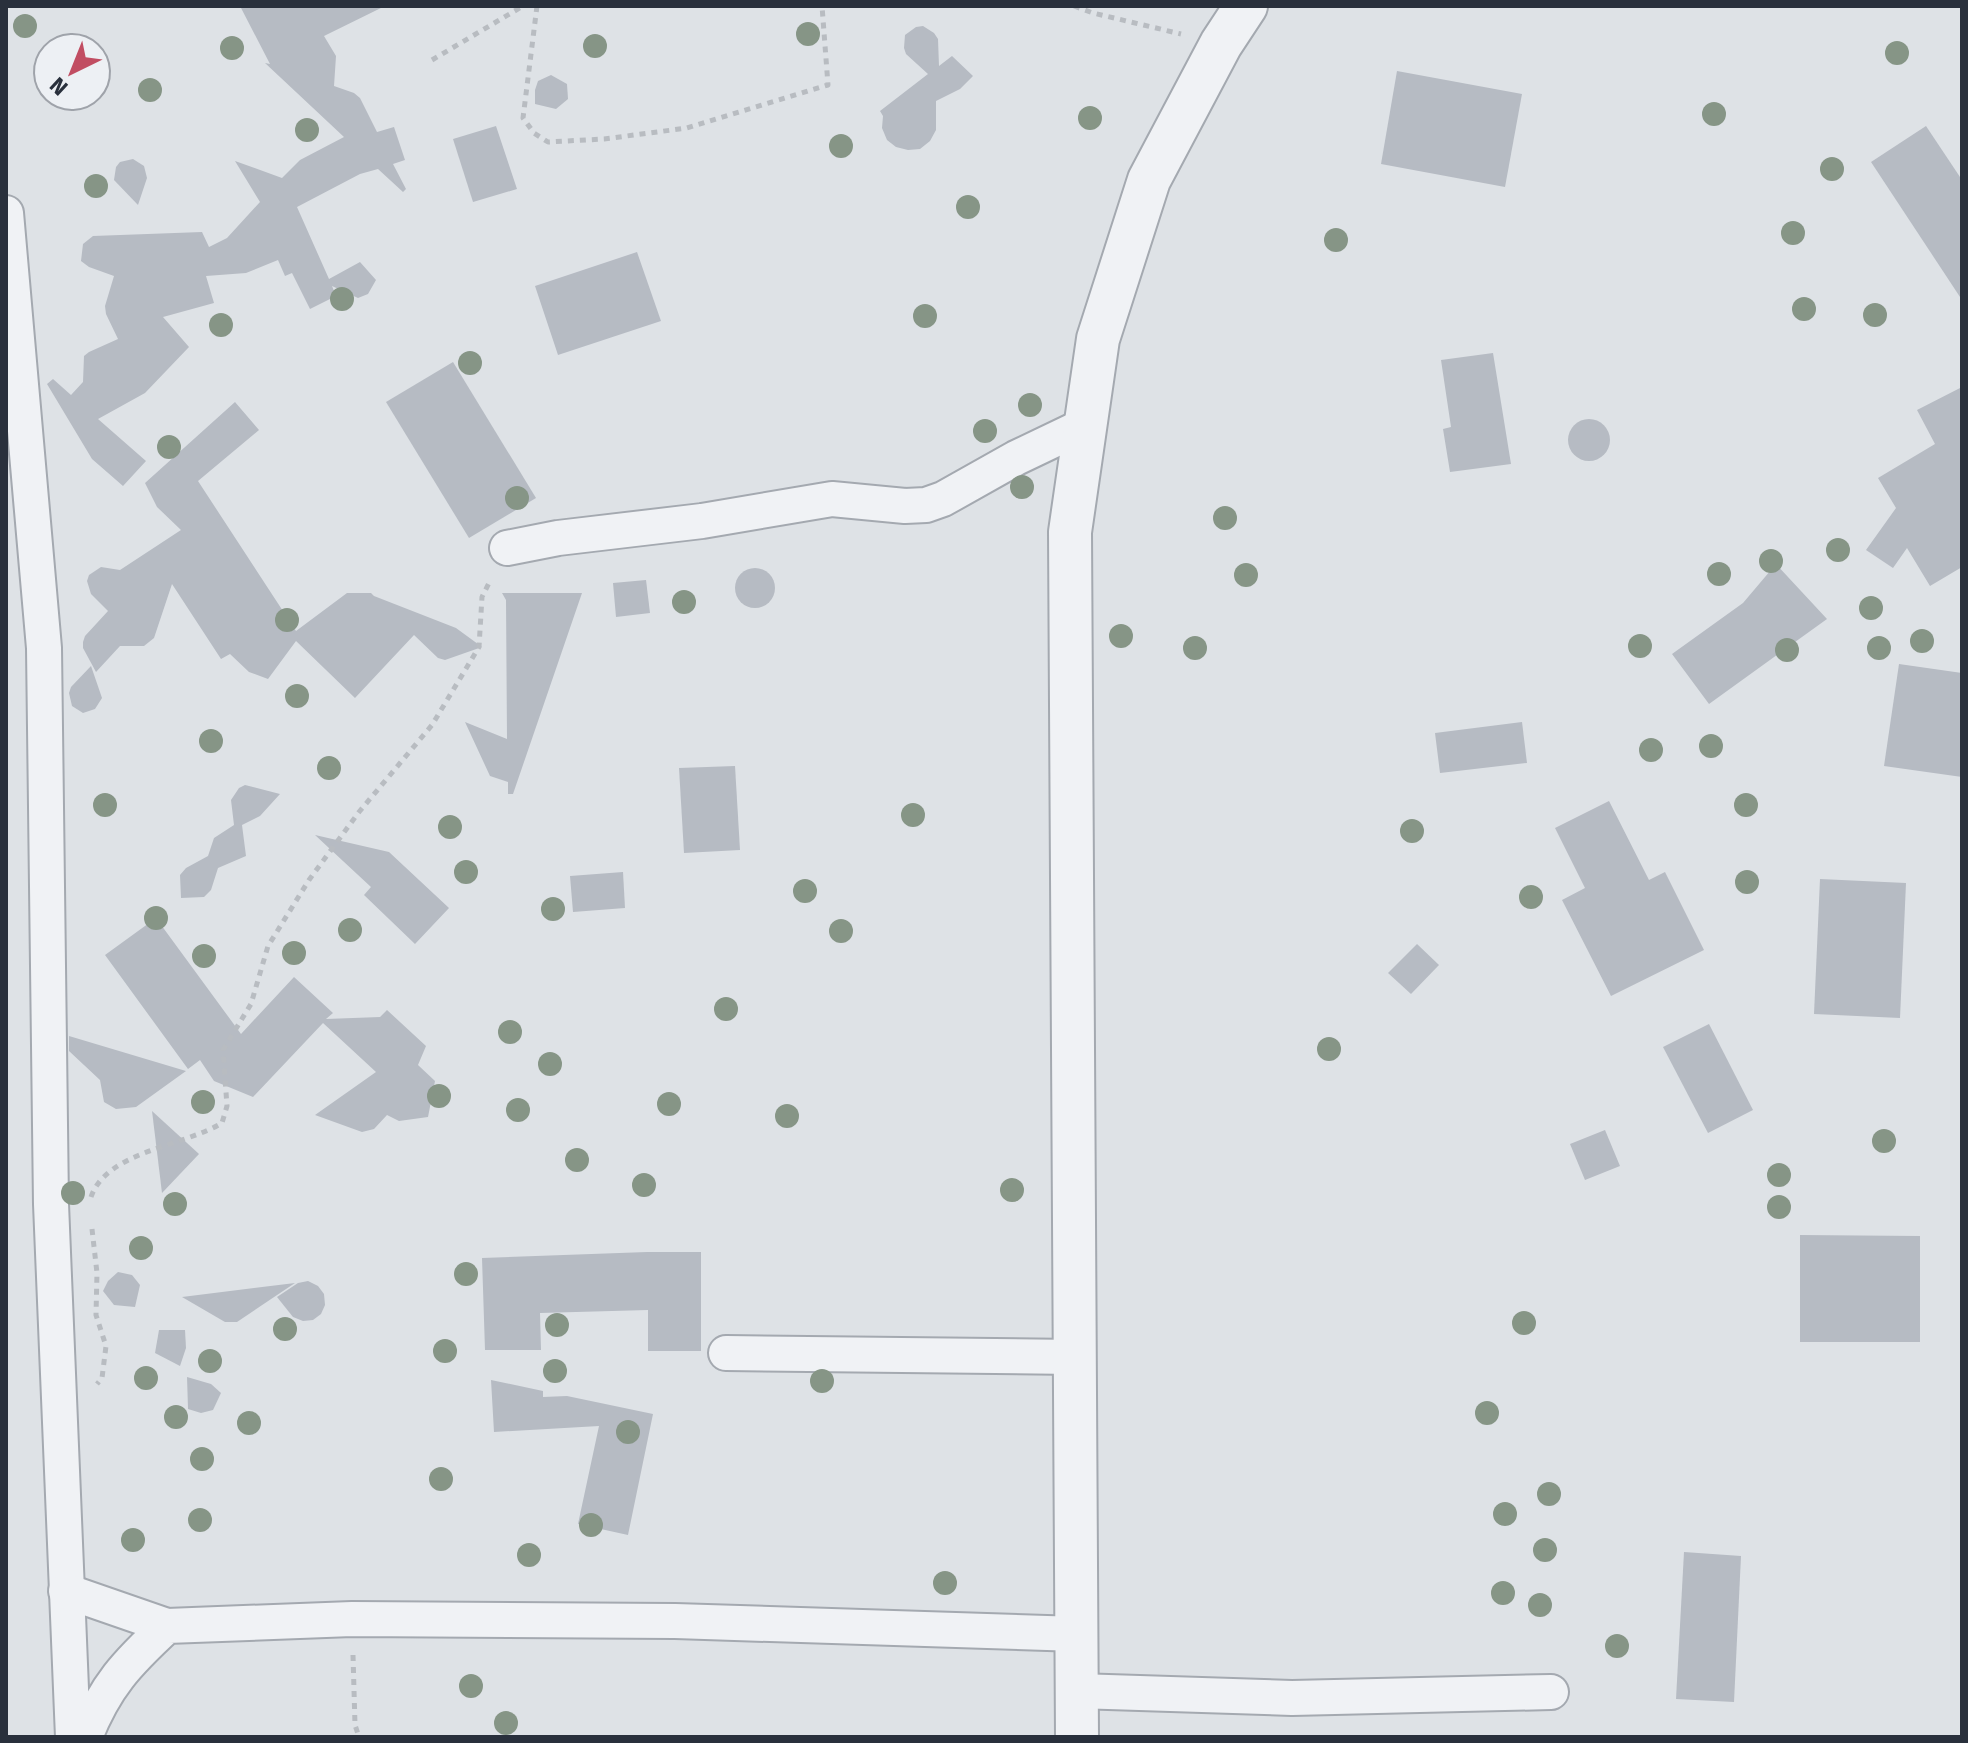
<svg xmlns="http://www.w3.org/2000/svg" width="1968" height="1743" viewBox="0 0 1968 1743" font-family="'Fira Sans',sans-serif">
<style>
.building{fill:#b6bbc3}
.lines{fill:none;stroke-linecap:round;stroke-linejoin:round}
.minor-casing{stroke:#a4a9b0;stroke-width:38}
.tertiary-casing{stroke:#a4a9b0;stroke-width:46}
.path{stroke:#b8bcc1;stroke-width:5;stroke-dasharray:6 6;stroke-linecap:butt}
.minor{stroke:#f0f2f5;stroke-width:34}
.tertiary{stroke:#f0f2f5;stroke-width:42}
.tree{fill:#869586}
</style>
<rect width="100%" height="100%" fill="#dee2e6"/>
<g class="building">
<polygon points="240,6 385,6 324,36 336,56 334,86 354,93 360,98 377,132 394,127 405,160 393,164 406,189 403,192 378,169 360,174 297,207 329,279 360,262 376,280 368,294 358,298 332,286 336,296 310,309 292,273 285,276 278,260 246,273 206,276 214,303 163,317 189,347 145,393 98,419 146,461 123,486 92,459 47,384 53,379 71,395 83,382 84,356 89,352 118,339 106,314 105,306 114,276 89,267 81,261 83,244 93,236 202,232 209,247 227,238 260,202 235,161 282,178 300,160 344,137 265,63 270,64"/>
<polygon points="923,26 934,33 938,39 939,66 952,56 973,76 960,89 936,101 936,130 930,141 920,149 908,150 896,147 887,140 882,128 883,116 880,111 928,74 906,54 904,48 905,35 916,27"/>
<polygon points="1397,71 1522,94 1505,187 1381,164"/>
<polygon points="551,75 567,84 568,99 556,109 535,104 535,90 538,81"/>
<polygon points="496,126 517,189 473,202 453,139"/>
<polygon points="1926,126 1962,180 1962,300 1871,162"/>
<polygon points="133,159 144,166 147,178 138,205 114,180 116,167 120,162"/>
<polygon points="637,252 661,321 558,355 535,286"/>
<polygon points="1493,353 1511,464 1450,472 1443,429 1451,427 1441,360"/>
<polygon points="453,362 536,498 469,538 386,402"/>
<polygon points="1962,387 1962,567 1930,586 1907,548 1893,568 1866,550 1896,508 1878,478 1935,444 1917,410"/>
<polygon points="235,402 259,430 198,481 296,631 347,593 371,593 374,596 456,628 482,647 445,660 438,658 414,635 355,698 296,641 268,679 249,672 230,654 221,659 172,584 154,638 144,646 120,646 96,672 83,648 83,642 85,636 108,611 91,594 87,581 89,575 101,567 120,570 181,530 157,507 145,483"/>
<circle cx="1589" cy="440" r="21"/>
<polygon points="1776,564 1827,619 1709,704 1672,654 1743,603"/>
<circle cx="755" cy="588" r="20"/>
<polygon points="646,580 650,613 616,617 613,583"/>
<polygon points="502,593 582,593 513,794 508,794 508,782 490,776 465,722 507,739 506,600"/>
<polygon points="1899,664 1962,673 1962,777 1884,766"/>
<polygon points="91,666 102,698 95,709 83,713 72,706 69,693 71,687"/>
<polygon points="1522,722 1527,763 1440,773 1435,733"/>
<polygon points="735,766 740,850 684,853 679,768"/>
<polygon points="245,785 280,794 260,816 242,825 246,856 218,868 211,890 204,897 181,898 180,875 186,868 208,856 214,838 234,825 231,800 239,788"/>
<polygon points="1609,801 1649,880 1665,872 1704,950 1611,996 1562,900 1585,888 1555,828"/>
<polygon points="315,835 389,852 449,908 415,944 364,895 371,887"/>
<polygon points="623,872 625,908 573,912 570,876"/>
<polygon points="1820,879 1906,883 1900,1018 1814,1014"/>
<polygon points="156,918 241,1034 294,977 333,1013 326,1019 380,1017 387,1010 426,1046 418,1065 435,1081 428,1117 399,1121 387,1115 374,1129 362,1132 315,1115 376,1072 323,1023 253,1097 214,1081 200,1060 188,1069 105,955"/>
<polygon points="1417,944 1439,965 1411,994 1388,973"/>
<polygon points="1709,1024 1753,1110 1708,1133 1663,1047"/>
<polygon points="69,1036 186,1071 136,1107 116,1109 104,1102 100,1080 69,1051"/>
<polygon points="152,1111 199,1154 162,1193"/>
<polygon points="1605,1130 1620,1166 1585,1180 1570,1144"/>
<polygon points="1800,1235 1920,1236 1920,1342 1800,1342"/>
<polygon points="647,1252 701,1252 701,1351 648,1351 648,1310 540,1313 541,1350 485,1350 482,1258"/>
<polygon points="118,1272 132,1275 140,1285 135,1307 114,1305 103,1291 108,1281"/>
<polygon points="308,1281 318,1286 324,1294 325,1305 321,1314 313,1320 303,1321 293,1317 277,1297 298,1283"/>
<polygon points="295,1283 237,1322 225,1322 182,1297"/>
<polygon points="159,1330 185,1330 186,1348 180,1366 155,1353"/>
<polygon points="187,1377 211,1384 221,1393 213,1410 201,1413 188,1409"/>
<polygon points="491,1380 543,1391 543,1397 567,1396 653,1414 628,1535 578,1524 599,1426 494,1432"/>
<polygon points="1684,1552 1741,1556 1734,1702 1676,1699"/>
</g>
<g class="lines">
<defs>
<g id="minor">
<polyline points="6,213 44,648 51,1204 73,1737"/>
<polyline points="507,548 558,538 702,521 832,499 905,506 926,505 943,499 1016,458 1085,425"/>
<polyline points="726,1353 1076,1357"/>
<polyline points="66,1591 167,1626"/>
<polyline points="1077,1691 1292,1698 1551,1692"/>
<path d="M85 1737C105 1686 127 1663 167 1626L352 1619 675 1621 1078 1634"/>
</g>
<polyline id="tertiary" points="1077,1737 1070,532 1098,339 1149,180 1221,44 1246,6"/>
</defs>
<use href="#minor" class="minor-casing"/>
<use href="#tertiary" class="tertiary-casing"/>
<g class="path">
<polyline points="537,6 523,118 534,133 548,142 604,139 687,128 828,85 822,6"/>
<polyline points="1074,6 1093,13 1181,34"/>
<polyline points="432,60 523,6"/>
<path d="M91 1197C107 1151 182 1147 222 1123L227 1106 223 1050 251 1004 268 946 309 880 359 812 432 725 479 647 482 597 490 581"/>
<polyline points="92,1229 97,1273 96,1315 106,1346 102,1378 97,1384"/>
<polyline points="353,1655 355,1725 359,1737"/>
</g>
<use href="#minor" class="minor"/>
<use href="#tertiary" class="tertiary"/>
</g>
<g class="tree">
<circle cx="25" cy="26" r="12"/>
<circle cx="808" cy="34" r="12"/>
<circle cx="595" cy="46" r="12"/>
<circle cx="232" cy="48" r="12"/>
<circle cx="1897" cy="53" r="12"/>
<circle cx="150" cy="90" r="12"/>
<circle cx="1714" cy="114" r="12"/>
<circle cx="1090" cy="118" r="12"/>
<circle cx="307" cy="130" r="12"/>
<circle cx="841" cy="146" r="12"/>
<circle cx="1832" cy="169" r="12"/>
<circle cx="96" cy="186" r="12"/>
<circle cx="968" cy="207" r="12"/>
<circle cx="1793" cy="233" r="12"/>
<circle cx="1336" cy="240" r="12"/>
<circle cx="342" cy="299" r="12"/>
<circle cx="1804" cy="309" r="12"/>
<circle cx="1875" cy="315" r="12"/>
<circle cx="925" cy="316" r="12"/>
<circle cx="221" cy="325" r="12"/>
<circle cx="470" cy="363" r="12"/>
<circle cx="1030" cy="405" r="12"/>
<circle cx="985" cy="431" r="12"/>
<circle cx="169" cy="447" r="12"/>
<circle cx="1022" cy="487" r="12"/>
<circle cx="517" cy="498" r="12"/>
<circle cx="1225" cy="518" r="12"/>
<circle cx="1838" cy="550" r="12"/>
<circle cx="1771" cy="561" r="12"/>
<circle cx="1719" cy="574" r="12"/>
<circle cx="1246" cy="575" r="12"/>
<circle cx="684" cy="602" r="12"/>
<circle cx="1871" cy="608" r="12"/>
<circle cx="287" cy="620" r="12"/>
<circle cx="1121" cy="636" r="12"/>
<circle cx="1922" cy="641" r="12"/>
<circle cx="1640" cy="646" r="12"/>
<circle cx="1195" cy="648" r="12"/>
<circle cx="1879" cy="648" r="12"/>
<circle cx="1787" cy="650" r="12"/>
<circle cx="297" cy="696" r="12"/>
<circle cx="211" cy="741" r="12"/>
<circle cx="1711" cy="746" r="12"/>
<circle cx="1651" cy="750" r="12"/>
<circle cx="329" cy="768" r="12"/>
<circle cx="105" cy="805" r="12"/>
<circle cx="1746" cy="805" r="12"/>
<circle cx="913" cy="815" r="12"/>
<circle cx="450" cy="827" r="12"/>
<circle cx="1412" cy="831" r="12"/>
<circle cx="466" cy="872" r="12"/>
<circle cx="1747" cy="882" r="12"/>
<circle cx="805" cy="891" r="12"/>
<circle cx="1531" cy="897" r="12"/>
<circle cx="553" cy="909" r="12"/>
<circle cx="156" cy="918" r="12"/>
<circle cx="350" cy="930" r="12"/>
<circle cx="841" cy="931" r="12"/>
<circle cx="294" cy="953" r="12"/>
<circle cx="204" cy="956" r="12"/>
<circle cx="726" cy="1009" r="12"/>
<circle cx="510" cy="1032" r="12"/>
<circle cx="1329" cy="1049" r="12"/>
<circle cx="550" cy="1064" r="12"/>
<circle cx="439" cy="1096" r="12"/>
<circle cx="203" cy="1102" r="12"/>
<circle cx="669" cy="1104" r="12"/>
<circle cx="518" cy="1110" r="12"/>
<circle cx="787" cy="1116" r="12"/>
<circle cx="1884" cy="1141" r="12"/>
<circle cx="577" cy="1160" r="12"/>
<circle cx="1779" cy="1175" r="12"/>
<circle cx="644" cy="1185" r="12"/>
<circle cx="1012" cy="1190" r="12"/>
<circle cx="73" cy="1193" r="12"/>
<circle cx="175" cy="1204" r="12"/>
<circle cx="1779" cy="1207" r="12"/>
<circle cx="141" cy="1248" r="12"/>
<circle cx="466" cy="1274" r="12"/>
<circle cx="1524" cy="1323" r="12"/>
<circle cx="557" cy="1325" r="12"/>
<circle cx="285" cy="1329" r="12"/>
<circle cx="445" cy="1351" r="12"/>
<circle cx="210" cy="1361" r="12"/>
<circle cx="555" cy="1371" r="12"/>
<circle cx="146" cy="1378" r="12"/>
<circle cx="822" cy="1381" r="12"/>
<circle cx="1487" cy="1413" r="12"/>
<circle cx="176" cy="1417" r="12"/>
<circle cx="249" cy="1423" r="12"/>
<circle cx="628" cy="1432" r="12"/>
<circle cx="202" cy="1459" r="12"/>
<circle cx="441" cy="1479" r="12"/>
<circle cx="1549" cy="1494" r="12"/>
<circle cx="1505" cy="1514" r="12"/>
<circle cx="200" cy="1520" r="12"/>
<circle cx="591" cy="1525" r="12"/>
<circle cx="133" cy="1540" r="12"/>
<circle cx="1545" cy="1550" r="12"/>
<circle cx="529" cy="1555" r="12"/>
<circle cx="945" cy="1583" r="12"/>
<circle cx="1503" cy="1593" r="12"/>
<circle cx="1540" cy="1605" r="12"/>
<circle cx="1617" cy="1646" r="12"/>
<circle cx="471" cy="1686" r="12"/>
<circle cx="506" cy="1723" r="12"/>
</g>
<rect width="1968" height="1743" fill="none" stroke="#29303c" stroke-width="16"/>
<g transform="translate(72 72) rotate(223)"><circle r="38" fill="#edf0f4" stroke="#9fa3aa" stroke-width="2"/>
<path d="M0-6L14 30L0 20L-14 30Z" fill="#c14d62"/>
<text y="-12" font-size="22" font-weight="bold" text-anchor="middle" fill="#29303c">N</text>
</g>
</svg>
